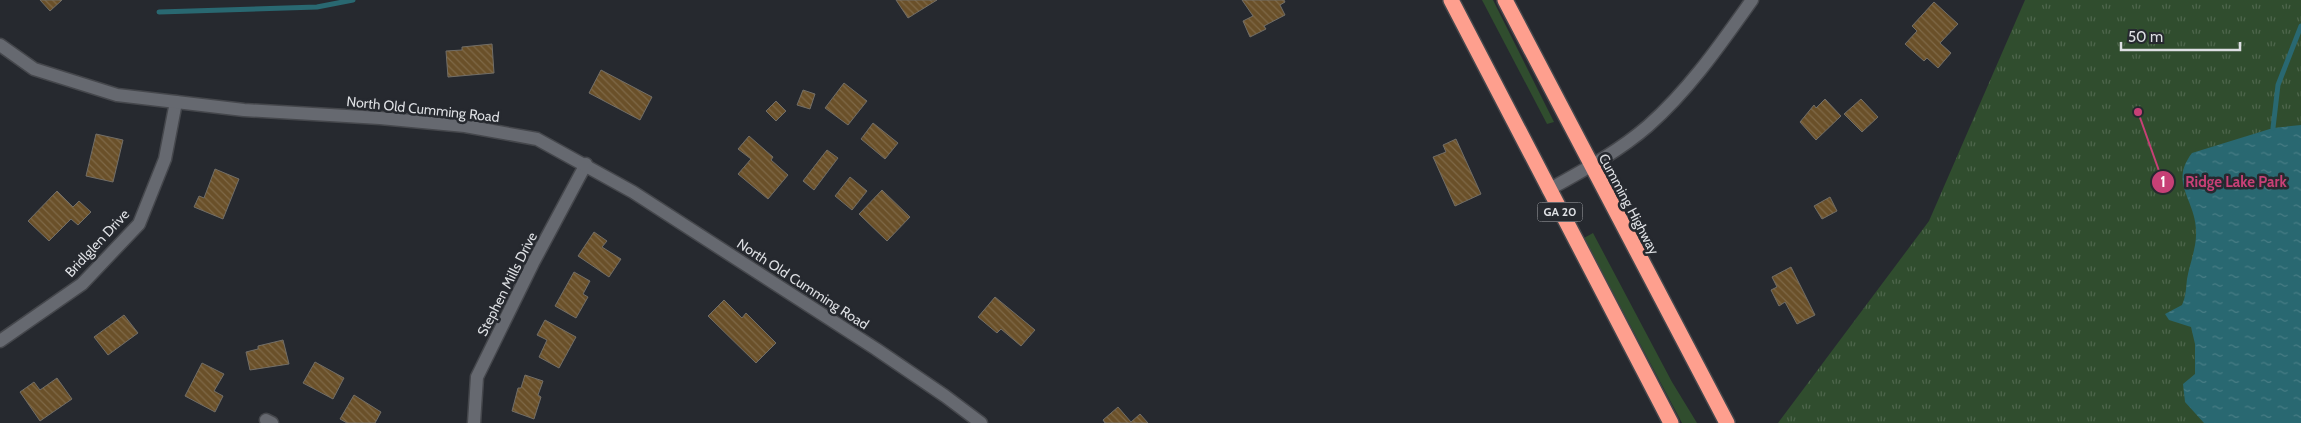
<svg xmlns="http://www.w3.org/2000/svg" width="2301" height="423" viewBox="0 0 2301 423" font-family="Cabin,sans-serif">
<style>
.grass{fill:#304d2e}
.park{fill:url(#park-tufts)}
.water{fill:url(#water-ripples)}
.lines{fill:none;stroke-linecap:round;stroke-linejoin:round}
.stream{stroke:#296871;stroke-width:5}
.building{fill:url(#building-back-hatch);stroke:#726e67}
.street-casing{stroke:#45474c;stroke-width:15}
.secondary-casing{stroke:#45474c;stroke-width:15}
.highway-casing{stroke:#45474c;stroke-width:18}
.street{stroke:#666970;stroke-width:12}
.secondary{stroke:#666970;stroke-width:12}
.highway{stroke:#fe9f8e;stroke-width:15}
.labels{text-anchor:middle;stroke-width:5;stroke-linejoin:round;paint-order:stroke}
.shield{fill:#26292f;stroke:#a6a8ad;stroke-width:1}
.shield-label{font-size:12px;font-weight:bold;fill:#dddfe3}
.street-label{font-size:14px;fill:#dddfe3;stroke:#26292f}
.leader{fill:none;stroke:#c74076;stroke-width:2}
.callout-dot{fill:#c74076;stroke:#26292f;stroke-width:2}
.mark-label{font-size:15px;text-anchor:middle;font-weight:bold;fill:#fff}
.callout-label{font-size:15px;text-anchor:middle;font-weight:bold;fill:#c74076;stroke:#26292f;stroke-width:5;stroke-linejoin:round;paint-order:stroke}
</style>
<defs>
<pattern id="park-tufts" width="24" height="20" patternUnits="userSpaceOnUse" patternTransform="scale(1.25)"><rect width="24" height="20" fill="#304d2e"/><path d="M3 7l-1-3M5 7V3M7 7l1-3M15 17l-1-3M17 17v-4M19 17l1-3" fill="none" stroke="#4e664c"/></pattern>
<pattern id="water-ripples" width="26" height="14" patternUnits="userSpaceOnUse" patternTransform="scale(1.25)"><rect width="26" height="14" fill="#296871"/><path d="M2 4q2-2 4 0t4 0M15 11q2-2 4 0t4 0" fill="none" stroke="#487d85"/></pattern>
<pattern id="building-back-hatch" width="6" height="6" patternUnits="userSpaceOnUse" patternTransform="scale(1.25)"><rect width="6" height="6" fill="#6a5029"/><path d="M-1 5l2 2M0 0l6 6M5-1l2 2" fill="none" stroke="#7f6948"/></pattern>
</defs>
<rect width="100%" height="100%" fill="#26292f"/>
<g class="grass">
<polygon points="1482,0 1493,0 1554,122 1547,124"/>
<polygon points="1593,233 1672,382 1697,423 1682,423 1584,238"/>
</g>
<polygon class="park" points="2025,0 2301,0 2301,423 1778,423 1929,221"/>
<path class="water" d="M2301 125V423H2204L2185 402 2183 384 2195 374V344L2191 327 2169 320 2165 314 2182 305C2186 296 2186 288 2187 279 2190 262 2197 247 2196 230 2195 199 2169 183 2192 153L2273 128Z"/>
<g class="lines">
<g class="stream">
<polyline points="159,12 317,7 353,0"/>
<polyline points="2273,128 2278,85 2301,26"/>
</g>
</g>
<g class="building">
<polygon points="40,0 62,0 50,11"/>
<polygon points="896,0 937,0 908,18"/>
<polygon points="1242,0 1284,0 1285,2 1280,5 1285,15 1264,26 1266,29 1250,37 1243,21 1253,16"/>
<polygon points="1934,2 1958,24 1940,43 1951,53 1938,68 1927,58 1924,61 1905,44 1917,31 1912,26"/>
<polygon points="492,44 494,73 448,77 446,51 462,50 462,47"/>
<polygon points="601,70 652,97 640,120 589,93"/>
<polygon points="844,83 867,101 848,125 825,108"/>
<polygon points="803,90 815,94 810,109 797,105"/>
<polygon points="1825,99 1841,116 1816,140 1800,122 1814,105 1816,108"/>
<polygon points="1861,99 1878,117 1862,132 1844,114"/>
<polygon points="776,101 786,111 776,121 766,111"/>
<polygon points="873,123 898,143 885,159 861,139"/>
<polygon points="96,134 123,140 113,182 86,176"/>
<polygon points="749,136 773,157 771,160 788,175 768,199 738,174 751,159 738,149"/>
<polygon points="1456,139 1481,194 1455,206 1433,157 1446,152 1443,145"/>
<polygon points="827,150 838,158 814,190 803,181"/>
<polygon points="215,169 239,179 223,219 194,207 199,196 204,198"/>
<polygon points="850,177 867,191 852,210 835,196"/>
<polygon points="882,190 910,217 887,241 859,214"/>
<polygon points="57,191 73,207 79,201 91,212 78,225 71,219 49,241 28,221"/>
<polygon points="1830,197 1837,211 1822,219 1814,206"/>
<polygon points="594,232 607,241 602,247 621,259 609,277 578,256"/>
<polygon points="1791,267 1815,315 1797,324 1785,302 1779,306 1771,290 1777,287 1772,277"/>
<polygon points="574,272 590,281 583,294 588,297 576,318 555,306"/>
<polygon points="995,297 1035,330 1021,346 1001,329 997,333 978,317"/>
<polygon points="724,300 742,318 746,313 776,343 756,363 708,316"/>
<polygon points="124,315 138,333 108,355 94,337"/>
<polygon points="545,320 576,337 559,368 539,357 547,340 537,335"/>
<polygon points="283,340 289,364 250,370 246,352 258,349 258,346"/>
<polygon points="315,362 344,378 333,399 303,383"/>
<polygon points="202,363 224,374 214,391 223,396 215,412 185,396"/>
<polygon points="525,375 543,381 538,395 541,397 534,419 512,411 518,388 521,388"/>
<polygon points="57,378 72,399 40,421 20,392 34,382 40,390"/>
<polygon points="354,395 381,412 375,423 347,423 340,419"/>
<polygon points="1118,407 1131,422 1140,414 1148,423 1105,423 1103,420"/>
</g>
<g class="lines">
<defs>
<g id="street">
<path d="M1548 190C1582 171 1618 152 1648 126 1689 90 1720 45 1752 0"/>
<polyline points="0,341 82,284 139,224 165,159 176,102"/>
<polyline points="266,420 272,423"/>
<polyline points="474,423 477,377 533,263 586,164"/>
</g>
<polyline id="secondary" points="0,45 34,69 117,95 244,110 380,118 465,126 537,139 633,192 876,349 945,396 981,423"/>
<g id="highway">
<polyline points="1451,0 1671,423"/>
<polyline points="1505,0 1727,423"/>
</g>
</defs>
<use href="#street" class="street-casing"/>
<use href="#secondary" class="secondary-casing"/>
<use href="#highway" class="highway-casing"/>
<use href="#street" class="street"/>
<use href="#secondary" class="secondary"/>
<use href="#highway" class="highway"/>
</g>
<g class="labels">
<rect class="shield" x="1537.5" y="202.5" width="45" height="19" rx="4"/>
<g class="shield-label">
<text x="1560" y="216">GA 20</text>
</g>
<g class="street-label">
<text transform="translate(423 109) rotate(6)" y="5">North Old Cumming Road</text>
<text transform="translate(1629 204) rotate(62)" y="5">Cumming Highway</text>
<text transform="translate(97 243) rotate(-47)" y="5">Bridlglen Drive</text>
<text transform="translate(507 284) rotate(-63)" y="5">Stephen Mills Drive</text>
<text transform="translate(803 284) rotate(33)" y="5">North Old Cumming Road</text>
</g>
</g>
<path class="leader" d="M2138 112L2163 182"/>
<g class="callout-dot">
<circle cx="2138" cy="112" r="5"/>
<circle cx="2163" cy="182" r="12"/>
</g>
<g class="mark-label">
<text x="2163" y="187">1</text>
</g>
<g class="callout-label">
<text x="2236" y="187">Ridge Lake Park</text>
</g>
<path d="M2121 42v8h119v-8" fill="none" stroke="#dddfe3" stroke-width="2.5"/>
<text x="2128" y="42" font-size="15" fill="#dddfe3" stroke="#26292f" stroke-width="4" paint-order="stroke">50 m</text>
</svg>
